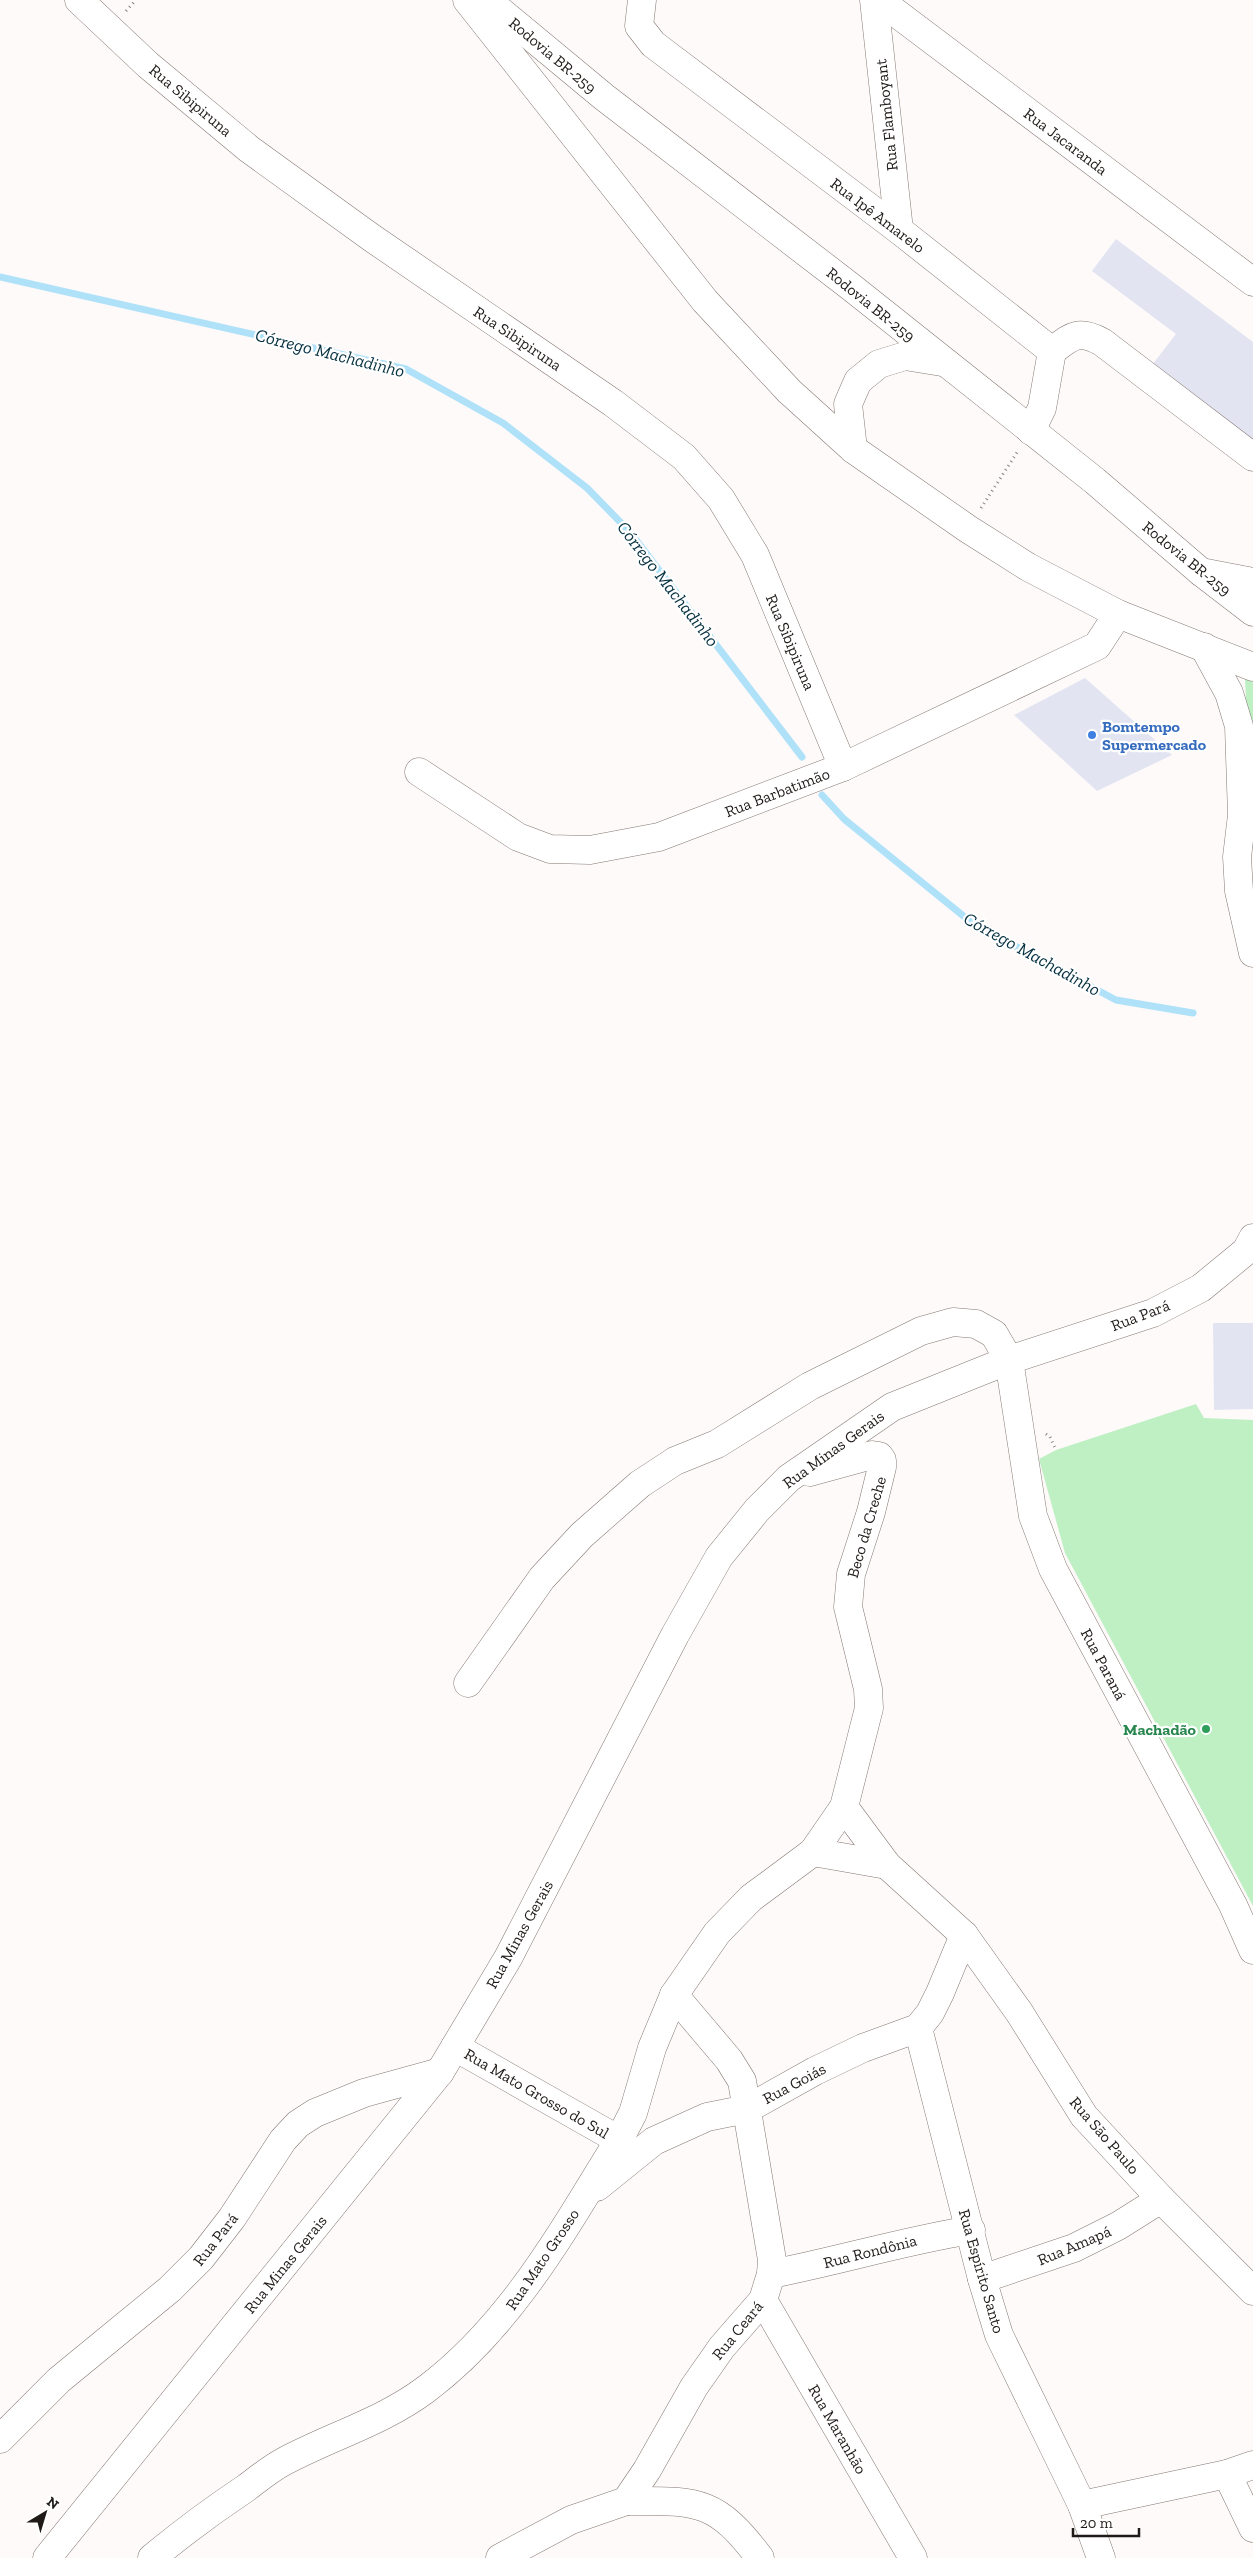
<svg xmlns="http://www.w3.org/2000/svg" width="1253" height="2558" viewBox="0 0 1253 2558" font-family="'Zilla Slab',serif">
<style>
.green{fill:#bef0c4}
.lines{fill:none;stroke-linecap:round;stroke-linejoin:round}
.stream{stroke:#afe1f9;stroke-width:7}
.building{fill:#e3e4f2}
.minor-casing{stroke:#867973;stroke-width:29}
.highway-casing{stroke:#867973;stroke-width:29}
.path{stroke:#858180;stroke-width:3;stroke-dasharray:1 4;stroke-linecap:butt}
.minor{stroke:#fff;stroke-width:28}
.highway{stroke:#fff;stroke-width:28}
.shop-dot{fill:#3f7fe0;stroke:#fff;stroke-width:2}
.leisure-dot{fill:#2e9e5b;stroke:#fff;stroke-width:2}
.labels{text-anchor:middle;stroke-width:4.5;stroke-linejoin:round;paint-order:stroke}
.street-label{font-size:16px;fill:#1f1a18;stroke:#fff}
.shop-label{font-size:16px;font-weight:bold;fill:#366cbe;stroke:#fff;text-anchor:start}
.leisure-label{font-size:16px;font-weight:bold;fill:#27864d;stroke:#fff;text-anchor:end}
.water-label{font-size:18px;font-style:italic;fill:#053040;stroke:#fff}
</style>
<rect width="100%" height="100%" fill="#fdfaf9"/>
<g class="green">
<polygon points="1245,678 1253,682 1253,783 1250,785"/>
<polygon points="1196,1404 1204,1418 1253,1420 1253,1906 1065,1553 1039,1459 1056,1450"/>
</g>
<g class="lines">
<g class="stream">
<polyline points="0,277 406,369 503,423 587,488 629,531 802,757"/>
<polyline points="822,795 844,819 972,923 1116,1000 1193,1013"/>
</g>
</g>
<g class="building">
<polygon points="1116,239 1253,342 1253,448 1149,369 1176,334 1092,271"/>
<polygon points="1085,678 1172,755 1097,791 1014,715"/>
<polygon points="1213,1323 1253,1323 1253,1409 1214,1410"/>
</g>
<g class="lines">
<defs>
<g id="minor">
<polyline points="79,0 148,65 249,149 372,238 613,403 684,457 721,499 755,555 843,767"/>
<polyline points="642,0 639,26 653,44 899,230 1052,351 1042,408 1031,431"/>
<polyline points="874,0 899,230"/>
<polyline points="879,0 1253,282"/>
<path d="M1052 351C1072 336 1078 329 1102 342L1253 457"/>
<polyline points="1201,572 1253,582"/>
<polyline points="1204,647 1229,693 1239,726 1242,815 1237,857 1239,891 1253,953"/>
<polyline points="419,772 518,837 550,849 590,850 659,837 843,767 1097,646 1118,614"/>
<polyline points="468,1683 542,1578 582,1535 640,1484 675,1461 717,1444 810,1386 921,1331 953,1322 976,1324 994,1334 1009,1360 1033,1516 1053,1569 1233,1905 1253,1950"/>
<polyline points="844,1807 887,1865 964,1935 1019,2012 1084,2116 1161,2199 1253,2291"/>
<polyline points="813,1852 887,1865"/>
<polyline points="918,2028 982,2279 999,2335 1082,2505 1101,2558"/>
<polyline points="455,2047 619,2140"/>
<polyline points="597,2187 654,2141 707,2117 747,2109 815,2071 863,2048 918,2028 930,2013 940,1993 964,1935"/>
<path d="M771 2274C838 2261 903 2241 971 2230"/>
<polyline points="982,2279 1074,2248 1118,2226 1161,2199"/>
<polyline points="763,2300 913,2558"/>
<polyline points="0,2439 59,2380 170,2289 201,2258 232,2218 283,2140 298,2124 315,2113 364,2093 440,2072"/>
<polyline points="1227,2474 1253,2528"/>
<path d="M626 2501C697 2501 715 2498 760 2558"/>
<polyline points="1082,2505 1227,2474 1253,2465"/>
<polyline points="47,2558 440,2072 508,1958 675,1635 719,1557 757,1510 789,1478 892,1407 1009,1360 1153,1313 1201,1288 1246,1251 1253,1238"/>
<path d="M152 2558C182 2533 213 2510 246 2488 258 2479 270 2469 283 2462 329 2437 382 2422 425 2390 511 2326 564 2229 619 2140L633 2113 652 2048 674 1995 717 1933 751 1898 813 1852 844 1807 869 1708 868 1689 848 1607 851 1574 871 1512 882 1467V1460L879 1456 872 1455 810 1472"/>
<polyline points="500,2558 571,2520 626,2501 647,2470 694,2387 722,2347 763,2300 771,2274 772,2260 742,2081 729,2060 674,1995"/>
</g>
<g id="highway">
<polyline points="467,0 705,301 789,391 853,449 968,529 1028,567 1118,614 1253,667"/>
<polyline points="487,0 604,97 851,287 1095,481 1201,572 1253,612"/>
<polyline points="853,449 848,404 858,381 879,364 905,356 942,362"/>
</g>
</defs>
<use href="#minor" class="minor-casing"/>
<use href="#highway" class="highway-casing"/>
<g class="path">
<polyline points="126,11 136,0"/>
<polyline points="981,508 1018,451"/>
<polyline points="1046,1434 1050,1437 1056,1450"/>
</g>
<use href="#minor" class="minor"/>
<use href="#highway" class="highway"/>
</g>
<circle class="shop-dot" cx="1092" cy="735" r="5"/>
<circle class="leisure-dot" cx="1206" cy="1729" r="5"/>
<g class="labels">
<g class="street-label">
<text transform="translate(553 55) rotate(40)" y="6">Rodovia BR-259</text>
<text transform="translate(191 100) rotate(40)" y="6">Rua Sibipiruna</text>
<text transform="translate(886 115) rotate(-96)" y="6">Rua Flamboyant</text>
<text transform="translate(1066 141) rotate(37)" y="6">Rua Jacaranda</text>
<text transform="translate(878 215) rotate(37)" y="6">Rua Ipê Amarelo</text>
<text transform="translate(871 304) rotate(39)" y="6">Rodovia BR-259</text>
<text transform="translate(518 338) rotate(34)" y="6">Rua Sibipiruna</text>
<text transform="translate(1187 558) rotate(39)" y="6">Rodovia BR-259</text>
<text transform="translate(791 642) rotate(67)" y="6">Rua Sibipiruna</text>
<text transform="translate(777 792) rotate(-21)" y="6">Rua Barbatimão</text>
<text transform="translate(1140 1315) rotate(-21)" y="6">Rua Pará</text>
<text transform="translate(833 1449) rotate(-36)" y="6">Rua Minas Gerais</text>
<text transform="translate(866 1527) rotate(-74)" y="6">Beco da Creche</text>
<text transform="translate(1104 1664) rotate(62)" y="6">Rua Paraná</text>
<text transform="translate(519 1934) rotate(-61)" y="6">Rua Minas Gerais</text>
<text transform="translate(794 2083) rotate(-28)" y="6">Rua Goiás</text>
<text transform="translate(537 2093) rotate(30)" y="6">Rua Mato Grosso do Sul</text>
<text transform="translate(1105 2135) rotate(49)" y="6">Rua São Paulo</text>
<text transform="translate(215 2239) rotate(-52)" y="6">Rua Pará</text>
<text transform="translate(1074 2245) rotate(-23)" y="6">Rua Amapá</text>
<text transform="translate(870 2251) rotate(-14)" y="6">Rua Rondônia</text>
<text transform="translate(542 2259) rotate(-56)" y="6">Rua Mato Grosso</text>
<text transform="translate(285 2264) rotate(-51)" y="6">Rua Minas Gerais</text>
<text transform="translate(982 2271) rotate(74)" y="6">Rua Espírito Santo</text>
<text transform="translate(737 2330) rotate(-51)" y="6">Rua Ceará</text>
<text transform="translate(838 2429) rotate(60)" y="6">Rua Maranhão</text>
</g>
<g class="shop-label">
<text x="1102" y="732">Bomtempo<tspan x="1102" dy="18">Supermercado</tspan></text>
</g>
<g class="leisure-label">
<text x="1196" y="1735">Machadão</text>
</g>
<g class="water-label">
<text transform="translate(330 353) rotate(14)" y="6">Córrego Machadinho</text>
<text transform="translate(668 584) rotate(52)" y="6">Córrego Machadinho</text>
<text transform="translate(1032 954) rotate(29)" y="6">Córrego Machadinho</text>
</g>
</g>
<g transform="translate(45 2513) rotate(38)" stroke="#ffffff" stroke-width="4" paint-order="stroke">
<path d="M0-4L9 19L0 12L-9 19Z" fill="#1f1a18"/>
<text y="-8" font-size="14" font-weight="bold" text-anchor="middle" fill="#1f1a18">N</text>
</g>
<path d="M1073 2528v8h66v-8" fill="none" stroke="#1f1a18" stroke-width="2.5"/>
<text x="1080" y="2528" font-size="15" fill="#1f1a18" stroke="#ffffff" stroke-width="4" paint-order="stroke">20 m</text>
</svg>
